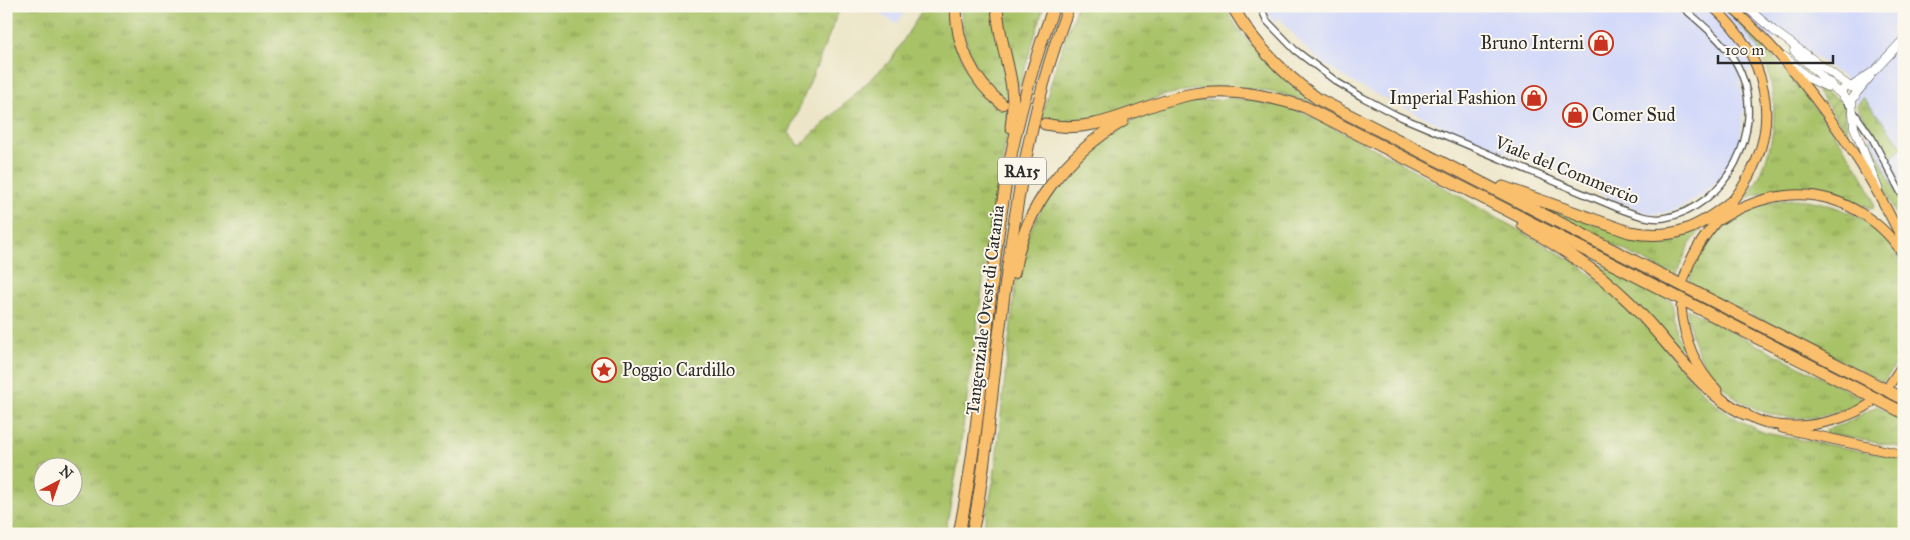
<svg xmlns="http://www.w3.org/2000/svg" width="1910" height="540" viewBox="0 0 1910 540" font-family="'IM FELL Great Primer',serif">
<style>
.built{fill:#d3d9f9}
.grass{fill:url(#grass-tufts);stroke:#6a7649;fill-rule:evenodd}
.garden{fill:url(#garden-furrows);stroke:#6a7649}
.lines{fill:none;stroke-linecap:round;stroke-linejoin:round}
.minor-casing{stroke:#484742;stroke-width:8}
.tertiary-casing{stroke:#484742;stroke-width:9}
.primary-casing{stroke:#484742;stroke-width:11}
.motorway-casing{stroke:#484742;stroke-width:13}
.minor{stroke:#fff;stroke-width:5.5}
.tertiary{stroke:#fff;stroke-width:8}
.primary{stroke:#f9bf6d;stroke-width:9}
.motorway{stroke:#f9bf6d;stroke-width:11}
.labels{text-anchor:middle;stroke-width:4;stroke-linejoin:round;paint-order:stroke}
.shield{fill:#fbf7ec;stroke:#696865;stroke-width:1}
.shield-label{font-size:16px;font-weight:bold;fill:#2b2b2b}
.poi-label{font-size:18px;fill:#2b2b2b;stroke:#fbf7ec;text-anchor:end}
.street-label{font-size:18px;fill:#2b2b2b;stroke:#fbf7ec}
</style>
<defs>
<pattern id="grass-tufts" width="24" height="20" patternUnits="userSpaceOnUse" patternTransform="scale(1.25)"><rect width="24" height="20" fill="#a8c267"/><path d="M3 7l-1-3M5 7V3M7 7l1-3M15 17l-1-3M17 17v-4M19 17l1-3" fill="none" stroke="#899e55"/></pattern>
<pattern id="garden-furrows" width="10" height="10" patternUnits="userSpaceOnUse" patternTransform="scale(1.25)"><rect width="10" height="10" fill="#a8c267"/><path d="M-1 1l2-2M0 10L10 0M9 11l2-2" fill="none" stroke="#899e55"/></pattern>
</defs>
<rect width="100%" height="100%" fill="#fbf7ec"/>
<filter id="ink" filterUnits="userSpaceOnUse"><feTurbulence type="fractalNoise" baseFrequency=".02" numOctaves="2"/><feDisplacementMap in="SourceGraphic" scale="10" xChannelSelector="R" yChannelSelector="G"/><feConvolveMatrix kernelMatrix="1 2 1 2 8 2 1 2 1" color-interpolation-filters="sRGB"/></filter>
<filter id="wash" filterUnits="userSpaceOnUse"><feTurbulence type="fractalNoise" baseFrequency=".0096" numOctaves="4" result="noise"/><feDisplacementMap in="SourceGraphic" scale="20" xChannelSelector="R" yChannelSelector="G"/><feGaussianBlur stdDeviation="1.12" result="paint"/><feColorMatrix in="noise" values="0 0 0 0 0 0 0 0 0 0 0 0 0 0 0 0 0 1.4 0 .05"/><feComposite in="paint" operator="in"/></filter>
<g filter="url(#wash)">
<rect width="100%" height="100%" fill="#ece5c7"/>
<g class="built">
<polygon points="867,6 917,6 914,11 907,8 897,24"/>
<polygon points="1264,6 1904,6 1904,208 1871,140 1847,80 1781,31 1740,82 1744,105 1740,142 1722,176 1701,196 1680,208 1663,213 1650,214 1562,178 1560,171 1478,143 1359,86 1331,69 1309,52 1279,18 1273,22"/>
</g>
<g class="grass">
<path d="M6 6H841L789 133 800 146 891 60 925 6H952C952 47 968 86 1002 110L1004 99C974 79 963 39 960 6H994L1008 74V129L990 232 958 464 945 534H6ZM42 468H72V498H42Z"/>
<polygon points="1000,6 1044,6 1018,91 1002,28"/>
<path d="M1077 6H1223C1250 47 1277 75 1315 105 1267 86 1216 83 1166 95 1132 104 1100 125 1063 123 1056 123 1048 120 1041 119L1056 65Z"/>
<path d="M1721 6C1748 18 1885 186 1873 209 1859 205 1845 197 1830 193 1802 185 1773 190 1746 198 1775 160 1782 104 1764 60 1755 39 1737 22 1721 6Z"/>
<polygon points="1863,97 1903,147 1888,159 1857,106"/>
<path d="M1233 98 1284 106 1309 115 1398 161 1576 263C1604 284 1631 310 1655 336 1691 378 1711 411 1765 433L1904 459V534H982L994 479 1017 269 1023 246 1053 186 1111 132 1135 119 1181 103Z"/>
<polygon points="1868,139 1871,140 1904,208 1904,235 1867,145"/>
<path d="M1795 199C1836 201 1894 226 1903 270 1906 283 1904 299 1904 312 1904 344 1905 356 1883 382L1689 284C1696 230 1746 202 1795 199Z"/>
<polygon points="1552,209 1629,236 1684,234 1701,230 1690,244 1675,276 1554,215 1549,211"/>
<polygon points="1566,247 1672,301 1677,335 1682,346 1677,348"/>
<path d="M1687 309 1864 399C1787 447 1694 399 1687 309Z"/>
<polygon points="1877,406 1904,419 1904,448 1826,433 1825,430 1844,424"/>
</g>
<path class="garden" d="M1814 87C1849 103 1842 99 1848 134Z"/>
</g>
<g filter="url(#ink)">
<g class="lines">
<defs>
<g id="minor">
<path d="M1260 6 1267 21 1295 50 1337 82 1362 97 1396 115 1620 209C1634 214 1649 220 1664 218 1727 207 1765 131 1741 73 1730 46 1703 25 1681 6"/>
<polyline points="1845,99 1872,138 1904,199"/>
</g>
<g id="tertiary">
<polyline points="1745,6 1773,30 1849,86"/>
<polyline points="1794,51 1843,96"/>
<polyline points="1785,57 1808,78 1827,87 1830,83"/>
<circle cx="1849" cy="93" r="7"/>
<polyline points="1851,87 1874,71 1904,39"/>
<polyline points="1854,96 1870,77"/>
<polyline points="1852,99 1854,127 1878,188"/>
</g>
<g id="primary">
<path d="M1730 6C1799 67 1866 161 1904 244"/>
<path d="M1719 220C1765 191 1817 184 1864 215 1881 226 1894 238 1904 257"/>
<path d="M1684 279C1695 239 1721 220 1743 186 1784 122 1767 55 1712 6"/>
<path d="M1681 307C1684 339 1694 367 1717 390"/>
<polyline points="1890,384 1904,363"/>
<path d="M1740 410C1774 437 1837 426 1870 404"/>
<polyline points="1782,428 1904,455"/>
</g>
<g id="motorway">
<path d="M956 6C956 45 972 80 1002 104"/>
<path d="M997 6C999 52 1019 78 1011 127"/>
<path d="M1232 6C1254 44 1283 74 1318 99L1904 399"/>
<path d="M1045 124C1097 136 1138 105 1188 95 1227 87 1267 95 1305 107L1904 413"/>
<path d="M1503 187 1629 232C1674 240 1697 229 1731 202"/>
<path d="M1523 225C1559 247 1595 269 1625 298 1665 335 1697 392 1745 414"/>
<path d="M1014 273C1023 208 1067 154 1123 121"/>
<path d="M959 534C984 412 986 288 1009 166 1019 112 1035 58 1054 6"/>
<path d="M972 534C985 471 990 406 998 342 1012 228 1027 115 1069 6"/>
</g>
</defs>
<use href="#minor" class="minor-casing"/>
<use href="#tertiary" class="tertiary-casing"/>
<use href="#primary" class="primary-casing"/>
<use href="#motorway" class="motorway-casing"/>
<use href="#minor" class="minor"/>
<use href="#tertiary" class="tertiary"/>
<use href="#primary" class="primary"/>
<use href="#motorway" class="motorway"/>
</g>
</g>
<defs>
<symbol id="shop-ring" viewBox="-11 -11 22 22"><circle r="9.5" fill="#fbf7ec" stroke="#c8321e" stroke-width="1.5"/><path d="M-5-2.5h2.3a2.7 3.5 0 0 1 5.4 0H5L5.5 6h-11ZM-1.5-2.5h3a1.5 2.3 0 0 0-3 0Z" fill="#c8321e"/></symbol>
<symbol id="sight-ring" viewBox="-11 -11 22 22"><circle r="9.5" fill="#fbf7ec" stroke="#c8321e" stroke-width="1.5"/><path d="M0-6L1.8-2.2L6-1.7L2.9 1.2L3.7 5.4L0 3.3L-3.7 5.4L-2.9 1.2L-6-1.7L-1.8-2.2Z" fill="#c8321e"/></symbol>
</defs>
<g fill-rule="evenodd">
<use href="#shop-ring" x="1587" y="29" width="28" height="28"/>
<use href="#shop-ring" x="1520" y="84" width="28" height="28"/>
<use href="#shop-ring" x="1561" y="101" width="28" height="28"/>
<use href="#sight-ring" x="590" y="356" width="28" height="28"/>
</g>
<g class="labels">
<rect class="shield" x="998" y="157.5" width="48" height="27" rx="4"/>
<g class="shield-label">
<text x="1022" y="177">RA15</text>
</g>
<g class="poi-label">
<text x="1584" y="49">Bruno Interni</text>
<text x="1516" y="104">Imperial Fashion</text>
<text x="1592" y="121" text-anchor="start">Comer Sud</text>
<text x="622" y="376" text-anchor="start">Poggio Cardillo</text>
</g>
<g class="street-label">
<text transform="translate(1567 170) rotate(22)" y="6">Viale del Commercio</text>
<text transform="translate(985 310) rotate(-83)" y="6">Tangenziale Ovest di Catania</text>
</g>
</g>
<rect width="1910" height="540" fill="none" stroke="#fbf7ec" stroke-width="25"/>
<g transform="translate(58 482) rotate(41)"><circle r="24" fill="#fbf7ec" stroke="#a8a59f"/>
<path d="M0-4L9 19L0 12L-9 19Z" fill="#c8321e"/>
<text y="-8" font-size="14" font-weight="bold" text-anchor="middle" fill="#2b2b2b">N</text>
</g>
<path d="M1718 55v8h115v-8" fill="none" stroke="#2b2b2b" stroke-width="2.5"/>
<text x="1725" y="55" font-size="15" fill="#2b2b2b" stroke="#fbf7ec" stroke-width="4" paint-order="stroke">100 m</text>
</svg>
